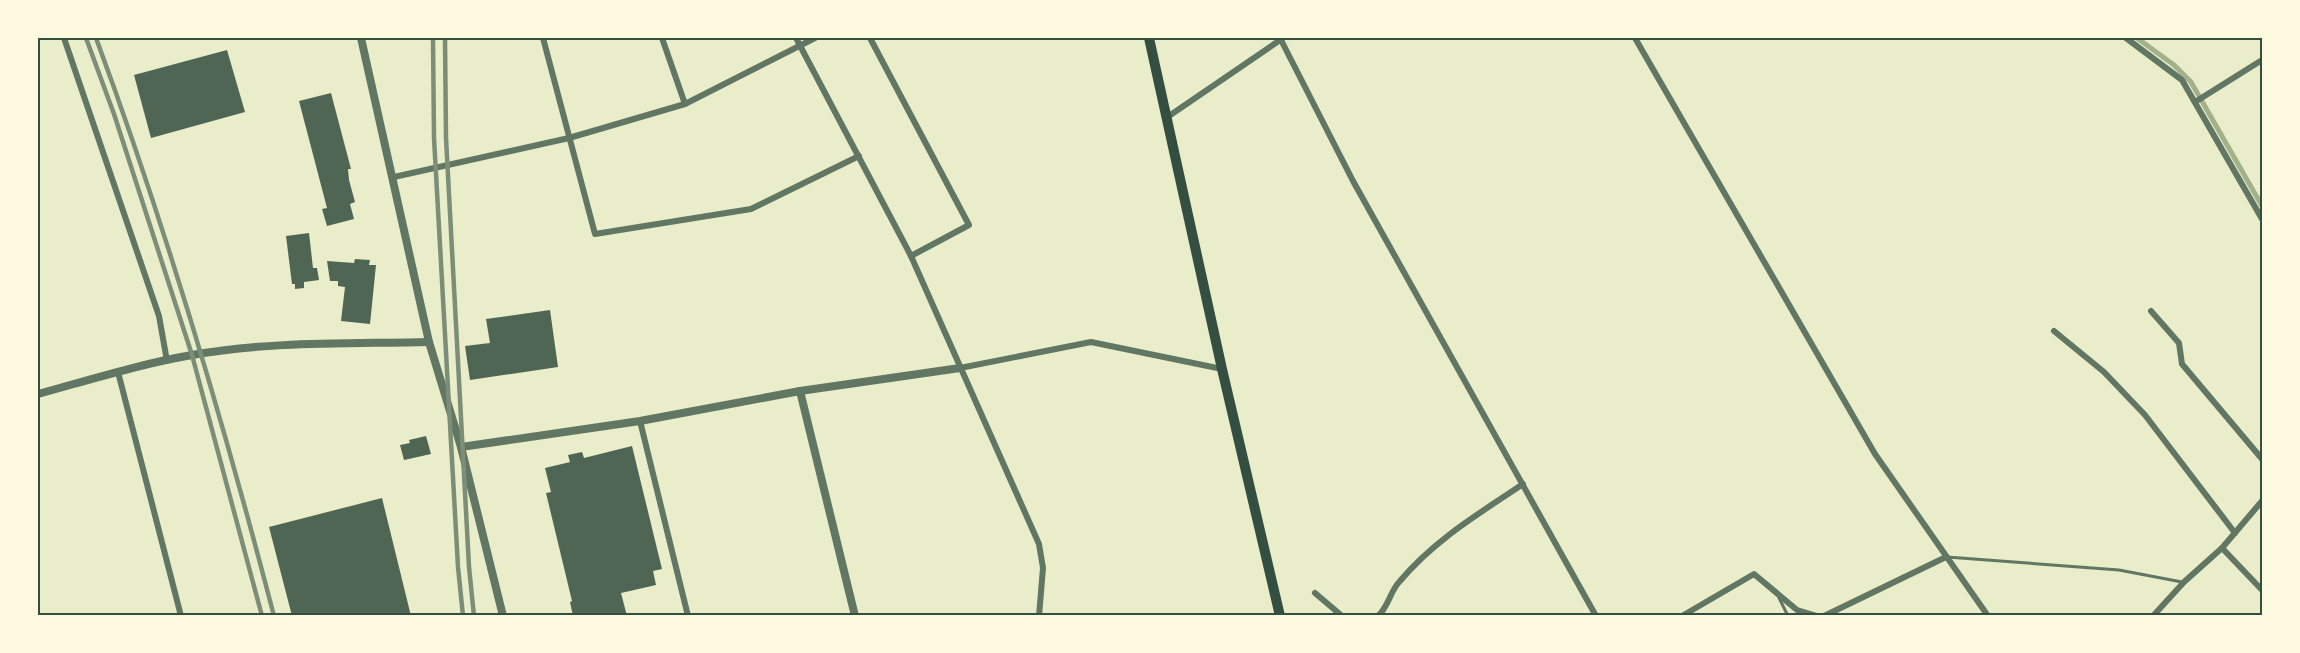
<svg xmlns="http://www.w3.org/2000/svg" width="2300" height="653" viewBox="0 0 2300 653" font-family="Cabin,sans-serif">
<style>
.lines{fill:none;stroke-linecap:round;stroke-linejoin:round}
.stream{stroke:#a3b18a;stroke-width:5}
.building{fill:#4f6655}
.service{stroke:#617663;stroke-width:3}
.minor{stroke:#617663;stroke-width:6}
.tertiary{stroke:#617663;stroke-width:8}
.trunk{stroke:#344e41;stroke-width:10}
.rail{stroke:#7c8e77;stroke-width:4.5}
.neatline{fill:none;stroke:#344e41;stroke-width:2}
</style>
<rect width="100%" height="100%" fill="#e9edc9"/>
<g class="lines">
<polyline class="stream" points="2137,38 2174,65 2191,82 2262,206"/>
</g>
<g class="building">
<polygon points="227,50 245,112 151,138 134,75"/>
<polygon points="331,93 351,169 348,169 349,180 355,202 350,204 354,219 327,226 322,209 327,208 299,101"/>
<polygon points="309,233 313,268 317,268 319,280 304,282 304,288 295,289 295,284 292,284 286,236"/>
<polygon points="355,259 370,260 369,265 376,265 370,324 341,321 345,287 338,286 338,281 330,281 327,261 354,263"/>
<polygon points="550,310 558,367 470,380 465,346 490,343 486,319"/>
<polygon points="426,436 431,454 404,460 400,445 410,443 409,440"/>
<polygon points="632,446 662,569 653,571 656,585 621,593 627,616 573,616 570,602 572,601 546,493 551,492 545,468 570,462 568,455 582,452 584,458"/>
<polygon points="382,498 411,616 292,616 269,527"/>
</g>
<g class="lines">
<g class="service">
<polyline points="1947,557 2119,570 2182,582"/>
<polyline points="1779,598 1788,616"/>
</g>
<g class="minor">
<polyline points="64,38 159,316 167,361"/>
<polyline points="543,38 595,234 751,209 859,156"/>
<polyline points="662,38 685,104"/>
<polyline points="796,38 911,256 1039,544 1043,568 1039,616"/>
<polyline points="870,38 969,225 911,256"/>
<polyline points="1280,38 1353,181 1596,616"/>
<polyline points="1635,38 1875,454 1988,616"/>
<polyline points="2126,38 2182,80 2262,219"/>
<polyline points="2195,102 2262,60"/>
<polyline points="1166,118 1283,38"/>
<polyline points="394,177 569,138 685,104 815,38"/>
<polyline points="2151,311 2179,343 2182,364 2262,459"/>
<polyline points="2054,331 2104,372 2145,415 2235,533"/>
<polyline points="960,368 1091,342 1222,369"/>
<polyline points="118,372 181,616"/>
<polyline points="640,421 688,616"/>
<polyline points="2222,548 2262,590"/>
<polyline points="1315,593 1342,616"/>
<path d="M1378 616C1389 606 1390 591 1400 581 1434 540 1480 513 1523 484"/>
<polyline points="1682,616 1754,574 1797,610 1817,616"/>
<polyline points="1824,616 1946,557"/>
<polyline points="2153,616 2184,582 2222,548 2262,501"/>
</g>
<g class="tertiary">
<polyline points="361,38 429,342 461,447 503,616"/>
<polyline points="800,391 855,616"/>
<path d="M38 394C89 380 140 364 192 355 270 341 351 344 429 342"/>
<polyline points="461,447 640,421 800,391 960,368"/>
</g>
<polyline class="trunk" points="1149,38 1222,369 1280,616"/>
<g class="rail">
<polyline points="86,38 114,114 192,355 262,616"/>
<path d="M96 38C166 227 223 420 274 616"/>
<polyline points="433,38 434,138 458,567 463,616"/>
<polyline points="445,38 446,138 469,567 474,616"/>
</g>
</g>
<rect width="2300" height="653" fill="none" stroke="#fefae0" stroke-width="78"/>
<rect x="39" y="39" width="2222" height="575" class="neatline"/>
</svg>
